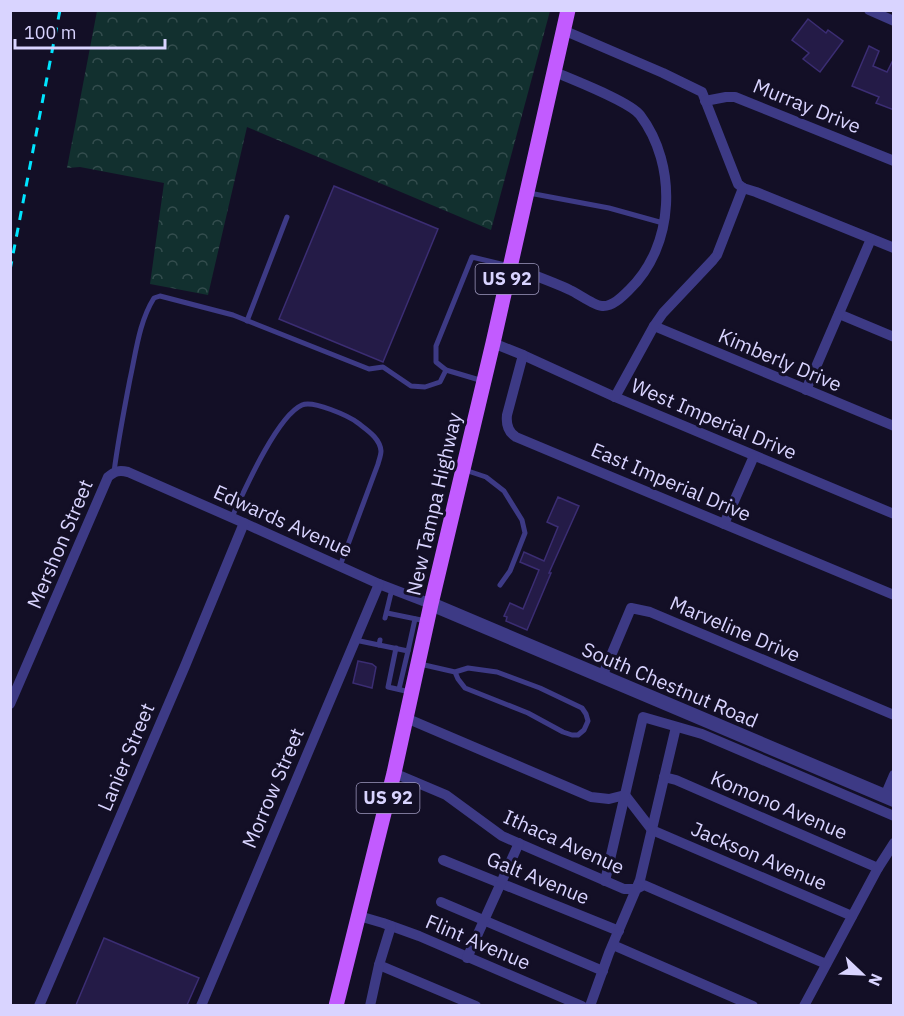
<svg xmlns="http://www.w3.org/2000/svg" width="904" height="1016" viewBox="0 0 904 1016" font-family="'IBM Plex Sans',sans-serif">
<style>
.forest{fill:url(#forest-crowns)}
.building{fill:#241b47;stroke:#3b2d73;stroke-width:1.5}
.lines{fill:none;stroke-linecap:round;stroke-linejoin:round}
.service{stroke:#3d3a85;stroke-width:5}
.minor{stroke:#3d3a85;stroke-width:10}
.tertiary{stroke:#3d3a85;stroke-width:14}
.primary{stroke:#c25bff;stroke-width:15}
.rail{stroke:#00e5ff;stroke-width:3;stroke-dasharray:9 8;stroke-linecap:butt}
.labels{text-anchor:middle;stroke-width:6;stroke-linejoin:round;paint-order:stroke}
.shield{fill:#130f26;stroke:#9e99be;stroke-width:1.5}
.shield-label{font-size:18px;font-weight:bold;fill:#d9d4ff}
.street-label{font-size:20px;fill:#d9d4ff;stroke:#130f26}
</style>
<defs>
<pattern id="forest-crowns" width="20" height="18" patternUnits="userSpaceOnUse" patternTransform="scale(1.5)"><rect width="20" height="18" fill="#12302f"/><path d="M2 6a3 3 0 1 1 6 0M12 15a3 3 0 1 1 6 0" fill="none" stroke="#344d4e"/></pattern>
</defs>
<rect width="100%" height="100%" fill="#130f26"/>
<polygon class="forest" points="97,11 97,10 550,11 491,230 247,127 208,295 150,284 164,183 80,167 67,168"/>
<g class="building">
<polygon points="808,19 826,33 828,30 843,41 820,72 803,59 809,53 792,40"/>
<polygon points="869,46 879,51 873,66 887,72 894,58 894,110 876,103 879,97 852,86"/>
<polygon points="334,186 438,229 383,362 279,319"/>
<polygon points="558,497 579,506 549,573 551,573 527,630 506,621 507,617 504,616 510,603 523,609 539,570 520,562 524,552 544,561 558,527 547,522"/>
<polygon points="358,661 372,664 376,667 372,688 353,683"/>
<polygon points="104,938 199,978 187,1005 76,1005"/>
</g>
<g class="lines">
<g class="service">
<polyline points="529,193 609,208 663,223"/>
<polyline points="247,321 287,217"/>
<polyline points="483,381 446,370 436,362 436,346 472,257 509,266"/>
<polyline points="465,470 486,477 504,491 522,520 525,533 510,571 500,585"/>
<path d="M114 472C118 441 124 410 130 379 136 352 139 322 154 298L160 296 233 315 369 369 383 367 411 386 425 387 440 382 446 370"/>
<path d="M232 517C244 491 277 416 302 405 313 400 349 416 358 423 367 430 380 438 381 451 381 455 379 460 378 464L340 566"/>
<polyline points="387,613 426,621"/>
<polyline points="385,618 392,589"/>
<polyline points="355,640 379,645 380,640"/>
<polyline points="379,645 408,651 415,619"/>
<polyline points="396,648 388,687 410,692"/>
<polyline points="420,664 455,672 468,668 497,672 540,688 582,708 586,714 588,721 584,730 578,735 572,735 563,732 528,713 465,688 458,679 455,672"/>
<polyline points="399,689 408,651"/>
</g>
<g class="minor">
<polyline points="869,10 894,21"/>
<polyline points="563,30 663,73 702,92 738,184 743,188"/>
<polyline points="705,101 726,97 735,97 894,161"/>
<polyline points="743,188 756,192 894,248"/>
<path d="M510 266C530 274 551 281 570 290 577 293 595 306 602 306 612 307 622 297 629 290 675 246 678 165 640 115 629 101 573 80 555 72"/>
<polyline points="839,314 894,337"/>
<polyline points="654,326 894,426"/>
<polyline points="493,343 523,355 615,397 894,514"/>
<path d="M523 355 507 415C506 424 508 432 516 437L894 595"/>
<polyline points="806,390 871,239"/>
<polyline points="615,397 654,326 663,313 713,260 717,255 743,188"/>
<polyline points="724,524 754,456"/>
<polyline points="602,677 631,608 650,612 894,715"/>
<path d="M10 704 108 477C115 471 119 470 128 472L244 523 379 584 431 604"/>
<polyline points="406,718 591,797 609,799 625,795 652,830 852,916"/>
<polyline points="394,773 446,795 502,836 624,889 636,889 644,885 826,964"/>
<polyline points="664,777 676,780 878,868"/>
<polyline points="885,796 894,775"/>
<polyline points="443,860 619,931"/>
<polyline points="605,881 643,717 702,734 894,816"/>
<polyline points="441,902 603,971"/>
<polyline points="359,916 383,923 419,936 582,1006"/>
<polyline points="613,945 753,1006"/>
<polyline points="467,958 519,843"/>
<polyline points="379,965 476,1006"/>
<polyline points="39,1006 185,666 244,523"/>
<polyline points="201,1006 379,584"/>
<polyline points="370,1006 379,965 391,926"/>
<polyline points="590,1006 609,953 640,880 676,727"/>
<polyline points="804,1006 878,868 894,843"/>
</g>
<polyline class="tertiary" points="431,604 894,800"/>
<polyline class="primary" points="336,1006 394,773 431,604 493,343 568,10"/>
<polyline class="rail" points="10,270 60,10"/>
</g>
<g class="labels">
<g class="shield">
<rect x="475.5" y="264" width="63" height="30" rx="4.5"/>
<rect x="356.5" y="783" width="63" height="30" rx="4.5"/>
</g>
<g class="shield-label">
<text x="507" y="285">US 92</text>
<text x="388" y="804">US 92</text>
</g>
<g class="street-label">
<text transform="translate(807 106) rotate(22)" y="7">Murray Drive</text>
<text transform="translate(780 360) rotate(23)" y="7">Kimberly Drive</text>
<text transform="translate(714 419) rotate(23)" y="7">West Imperial Drive</text>
<text transform="translate(671 482) rotate(23)" y="7">East Imperial Drive</text>
<text transform="translate(434 504) rotate(-77)" y="7">New Tampa Highway</text>
<text transform="translate(283 521) rotate(24)" y="7">Edwards Avenue</text>
<text transform="translate(60 544) rotate(-67)" y="7">Mershon Street</text>
<text transform="translate(735 629) rotate(23)" y="7">Marveline Drive</text>
<text transform="translate(670 685) rotate(23)" y="7">South Chestnut Road</text>
<text transform="translate(126 757) rotate(-67)" y="7">Lanier Street</text>
<text transform="translate(273 788) rotate(-67)" y="7">Morrow Street</text>
<text transform="translate(779 805) rotate(23)" y="7">Komono Avenue</text>
<text transform="translate(564 842) rotate(24)" y="7">Ithaca Avenue</text>
<text transform="translate(759 856) rotate(23)" y="7">Jackson Avenue</text>
<text transform="translate(538 878) rotate(22)" y="7">Galt Avenue</text>
<text transform="translate(478 942) rotate(23)" y="7">Flint Avenue</text>
</g>
</g>
<rect width="904" height="1016" fill="none" stroke="#d9d4ff" stroke-width="24"/>
<g transform="translate(862 974) rotate(113)" stroke="#130f26" stroke-width="4.5" paint-order="stroke">
<path d="M0-4.5L10 22L0 15L-10 22Z" fill="#d9d4ff"/>
<text y="-9" font-size="16" font-weight="bold" text-anchor="middle" fill="#d9d4ff">N</text>
</g>
<path d="M15 39v9h150v-9" fill="none" stroke="#d9d4ff" stroke-width="3"/>
<text x="24" y="39" font-size="18" fill="#d9d4ff" stroke="#130f26" stroke-width="4.5" paint-order="stroke">100 m</text>
</svg>
